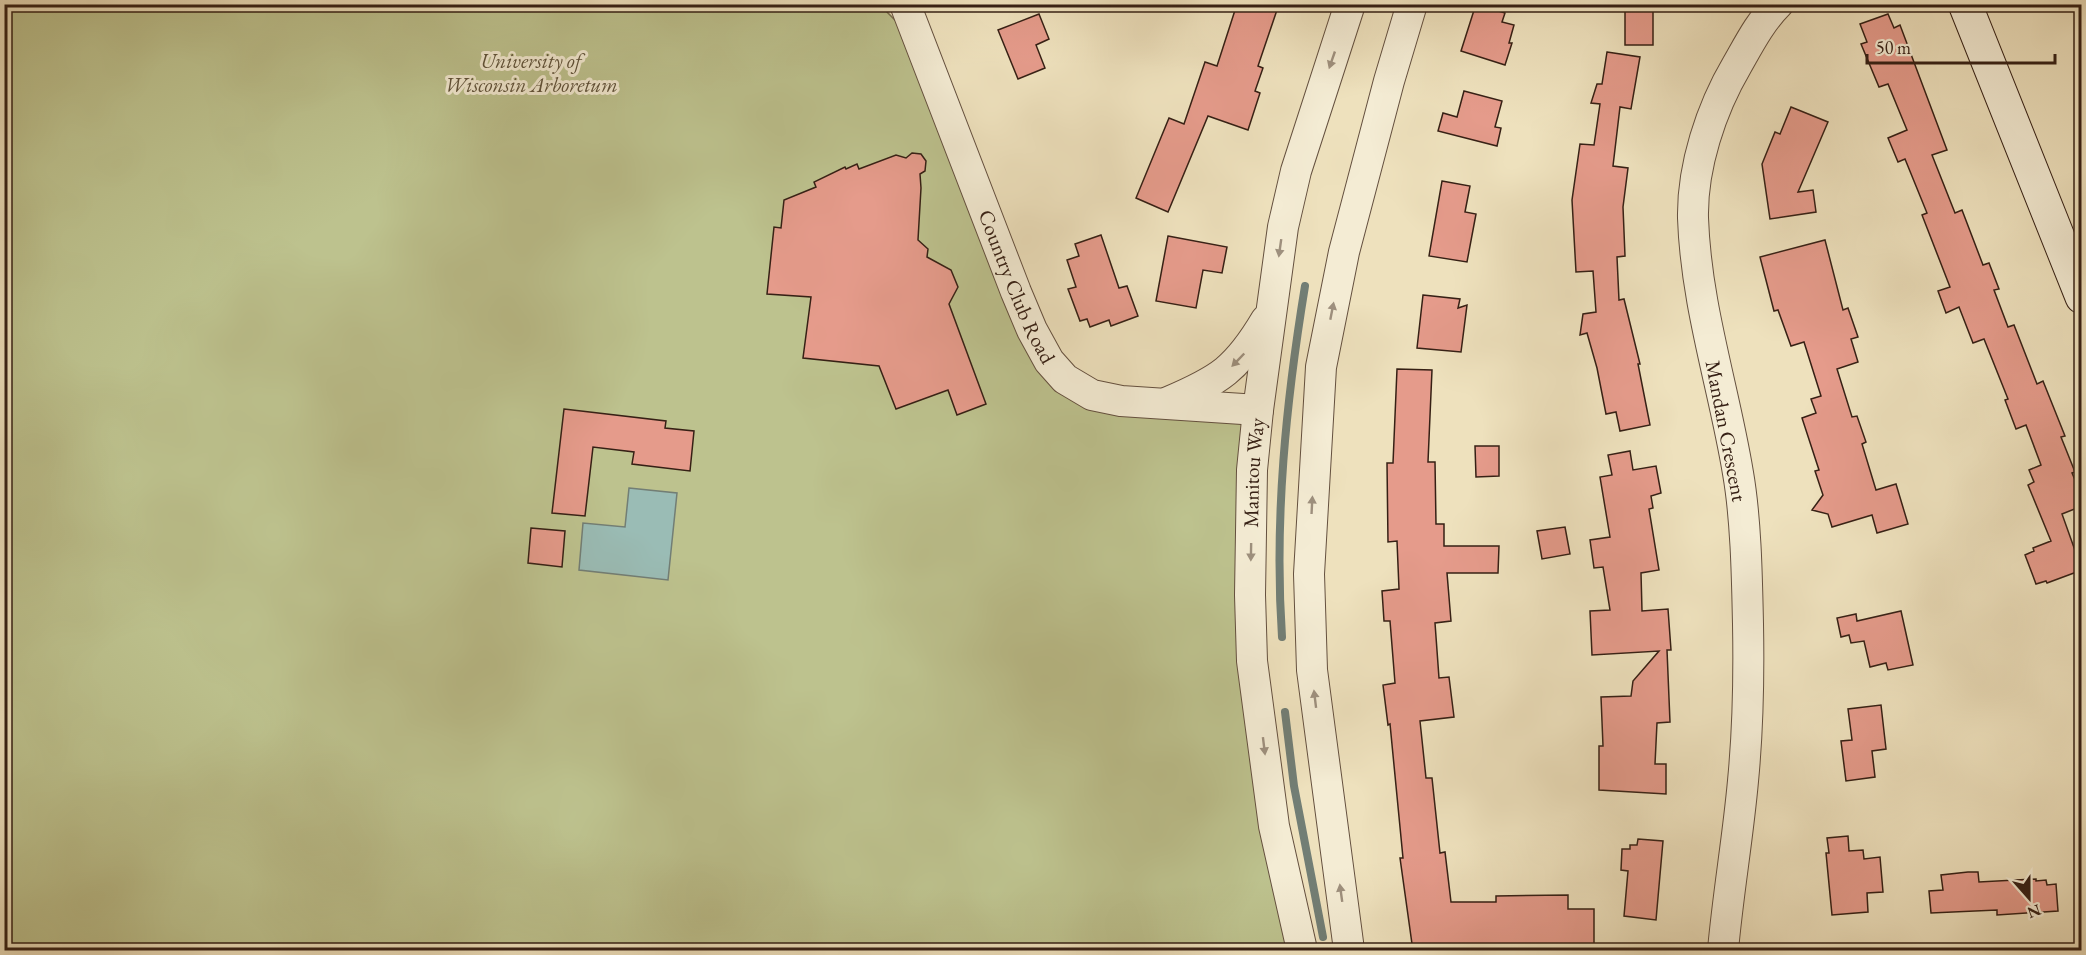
<svg xmlns="http://www.w3.org/2000/svg" width="2086" height="955" viewBox="0 0 2086 955" font-family="'EB Garamond',serif">
<style>
.green{fill:#bdc28e;stroke:#7a7152;stroke-width:1.5}
.water{fill:#9abcb5;stroke:#727e75;stroke-width:1.5}
.lines{fill:none;stroke-linecap:round;stroke-linejoin:round}
.stream{stroke:#727e75;stroke-width:8}
.building{fill:#e59b8b;stroke:#362015;stroke-width:1.5}
.street-casing{stroke:#64503f;stroke-width:32}
.secondary-casing{stroke:#362015;stroke-width:35}
.street{stroke:#f4ecd4;stroke-width:30}
.secondary{stroke:#f4ecd4;stroke-width:33}
.oneway{fill:#9e907e}
.labels{text-anchor:middle;stroke-width:6;stroke-linejoin:round;paint-order:stroke}
.park-label{font-size:21px;font-style:italic;fill:#5e5139;stroke:#f4ecd4}
.street-label{font-size:21px;fill:#362015;stroke:#f4ecd4}
</style>
<rect width="100%" height="100%" fill="#eee1bd"/>
<filter id="stains"><feTurbulence type="fractalNoise" baseFrequency=".00333" numOctaves="4"/><feColorMatrix values="0 0 0 0 .2 0 0 0 0 .09 0 0 0 0 .02 0 0 0 .5 -.17"/></filter>
<radialGradient id="worn" r=".72"><stop offset=".6" stop-color="#630" stop-opacity="0"/><stop offset="1" stop-color="#630" stop-opacity=".3"/></radialGradient>
<polygon class="green" points="5,5 884,5 887,12 920,45 1065,379 1258,410 1250,595 1302,950 5,950"/>
<polygon class="water" points="629,488 677,493 668,580 579,570 583,523 625,527"/>
<g class="lines">
<g class="stream">
<path d="M1282 637C1274 519 1286 402 1305 286"/>
<polyline points="1285,712 1294,786 1323,937"/>
</g>
</g>
<g class="building">
<polygon points="1237,4 1279,4 1258,66 1263,68 1255,91 1260,93 1248,130 1208,116 1168,212 1136,198 1169,118 1184,124 1205,62 1217,66"/>
<polygon points="1476,4 1505,13 1502,22 1514,25 1509,43 1512,43 1505,65 1461,51"/>
<rect x="1625" y="4" width="28" height="41"/>
<polygon points="1039,14 1049,39 1036,45 1045,68 1018,79 998,30"/>
<polygon points="1888,14 1894,28 1900,25 1947,150 1932,155 1955,213 1962,210 1983,265 1989,263 1999,289 1994,290 2008,327 2014,325 2037,384 2043,381 2065,436 2061,437 2075,472 2072,473 2082,496 2082,506 2062,514 2082,570 2047,583 2046,581 2036,584 2025,555 2034,551 2033,548 2051,541 2028,485 2034,482 2029,470 2041,465 2026,425 2016,429 2005,400 2008,399 1984,339 1973,343 1959,307 1946,313 1938,291 1950,287 1922,215 1927,213 1905,159 1898,162 1888,138 1907,130 1888,84 1879,87 1861,44 1867,42 1860,24"/>
<polygon points="1607,52 1640,57 1631,109 1620,107 1613,166 1628,168 1623,207 1625,256 1617,257 1619,300 1624,299 1640,364 1638,364 1650,425 1620,431 1616,412 1606,414 1597,368 1587,333 1580,335 1583,314 1596,312 1593,271 1576,272 1572,200 1580,144 1594,145 1600,104 1591,103 1597,84 1602,84"/>
<polygon points="1464,91 1502,101 1495,127 1501,128 1497,146 1438,131 1443,113 1457,117"/>
<polygon points="1791,107 1828,122 1798,192 1813,190 1816,212 1770,219 1762,164 1775,132 1780,134"/>
<polygon points="912,153 921,154 926,161 925,171 920,174 921,188 918,240 928,249 927,257 951,270 958,287 949,304 986,404 957,415 948,390 896,409 879,366 803,358 811,297 767,294 774,227 781,228 784,200 816,187 814,182 845,167 846,169 857,164 859,169 896,155 906,158"/>
<polygon points="1442,181 1470,186 1465,212 1476,214 1467,262 1429,256"/>
<polygon points="1101,235 1119,288 1127,286 1138,316 1111,326 1109,320 1090,327 1087,319 1080,321 1068,289 1076,287 1067,260 1079,256 1075,244"/>
<polygon points="1168,236 1227,247 1222,273 1203,270 1196,308 1156,301"/>
<polygon points="1825,240 1843,310 1848,308 1858,337 1851,339 1858,362 1837,369 1852,417 1857,416 1866,442 1862,444 1876,490 1896,484 1908,524 1877,533 1872,515 1832,527 1828,514 1812,510 1823,495 1815,471 1819,470 1802,418 1816,413 1811,399 1821,396 1804,342 1791,346 1778,310 1774,311 1760,257"/>
<polygon points="1423,295 1460,299 1458,308 1467,305 1461,352 1417,348"/>
<polygon points="1397,369 1432,370 1428,462 1435,462 1436,524 1444,524 1444,546 1499,546 1498,573 1447,573 1451,621 1435,623 1439,678 1449,677 1454,717 1420,721 1426,778 1432,778 1440,853 1445,852 1451,902 1496,902 1496,896 1568,895 1568,909 1594,909 1594,946 1512,945 1453,948 1453,951 1413,951 1400,858 1403,858 1390,724 1388,725 1383,685 1395,683 1390,621 1384,621 1382,591 1399,589 1397,541 1388,542 1387,463 1393,463"/>
<polygon points="564,409 666,421 665,428 694,431 690,471 632,464 634,452 593,447 585,516 552,513"/>
<polygon points="1475,446 1499,446 1499,476 1476,477"/>
<polygon points="1630,451 1633,470 1656,466 1661,493 1651,496 1653,508 1649,509 1659,570 1641,573 1642,611 1668,609 1671,650 1667,650 1670,722 1657,723 1655,764 1666,764 1666,794 1599,790 1599,746 1603,746 1601,697 1631,696 1633,681 1659,651 1592,655 1590,611 1610,610 1603,567 1594,568 1590,540 1610,537 1600,477 1612,475 1608,455"/>
<polygon points="1565,527 1570,554 1542,559 1537,531"/>
<polygon points="531,528 565,531 562,567 528,563"/>
<polygon points="1901,611 1913,665 1888,670 1886,663 1870,667 1864,641 1851,643 1849,635 1841,637 1837,618 1856,614 1857,621"/>
<polygon points="1881,705 1886,749 1872,751 1875,777 1846,781 1841,741 1852,740 1848,709"/>
<polygon points="1848,836 1849,851 1863,850 1864,859 1880,857 1883,892 1867,893 1868,912 1832,915 1826,853 1829,853 1827,838"/>
<polygon points="1638,839 1663,841 1656,920 1624,916 1628,871 1621,870 1622,849 1630,849 1630,845 1637,845"/>
<polygon points="1968,872 1978,872 1979,882 2036,879 2036,881 2046,880 2047,885 2056,884 2058,911 1997,915 1997,910 1931,913 1929,891 1943,890 1941,875"/>
</g>
<g class="lines">
<defs>
<g id="street">
<path id="s1" d="M905 4 1016 292 1032 330 1049 361 1065 379 1092 395 1121 401 1258 410"/>
<path d="M1168 402C1220 380 1237 369 1266 320"/>
<path id="s2" d="M1302 950 1274 826 1252 661 1250 595 1252 470 1258 410 1283 227 1296 171 1350 4"/>
<polyline points="1349,950 1312,670 1309,574 1321,367 1344,252 1389,81 1412,4"/>
<path d="M1723 950C1728 894 1738 837 1743 781 1748 729 1749 676 1748 624 1747 577 1746 519 1738 473 1724 388 1696 306 1693 218 1692 167 1711 109 1737 65 1749 44 1760 22 1778 4"/>
</g>
<polyline id="secondary" points="1965,4 2082,297"/>
</defs>
<use href="#street" class="street-casing"/>
<use href="#secondary" class="secondary-casing"/>
<use href="#street" class="street"/>
<use href="#secondary" class="secondary"/>
</g>
<defs><path id="oneway-solid" d="M-6-.8H1V-3.2L6.5 0L1 3.2V.8H-6Z" transform="scale(1.5)"/></defs>
<g class="oneway">
<use href="#oneway-solid" transform="translate(1332 60) rotate(109)"/>
<use href="#oneway-solid" transform="translate(1280 248) rotate(98)"/>
<use href="#oneway-solid" transform="translate(1332 311) rotate(-79)"/>
<use href="#oneway-solid" transform="translate(1238 360) rotate(134)"/>
<use href="#oneway-solid" transform="translate(1312 505) rotate(-87)"/>
<use href="#oneway-solid" transform="translate(1251 552) rotate(91)"/>
<use href="#oneway-solid" transform="translate(1315 699) rotate(-97)"/>
<use href="#oneway-solid" transform="translate(1264 746) rotate(83)"/>
<use href="#oneway-solid" transform="translate(1341 893) rotate(-98)"/>
</g>
<g class="labels">
<g class="park-label">
<text x="531" y="68">University of<tspan x="531" dy="24">Wisconsin Arboretum</tspan></text>
</g>
<g class="street-label">
<text dy="7" stroke="none"><textPath href="#s1" startOffset="304">Country Club Road</textPath></text>
<text transform="translate(1726 431) rotate(79)" y="7">Mandan Crescent</text>
<text dy="7" stroke="none"><textPath href="#s2" startOffset="482">Manitou Way</textPath></text>
</g>
</g>
<rect width="2086" height="955" fill="none" stroke="#eee1bd" stroke-width="24"/>
<rect x="6" y="6" width="2074" height="943" fill="none" stroke="#362015" stroke-width="3"/>
<rect x="12" y="12" width="2062" height="931" fill="none" stroke="#362015" stroke-width="1.5"/>
<g transform="translate(2029 898) rotate(159)" stroke="#f4ecd4" stroke-width="4.5" paint-order="stroke">
<path d="M0-4.5L10 22L0 15L-10 22Z" fill="#362015"/>
<text y="-9" font-size="16" font-weight="bold" text-anchor="middle" fill="#362015">N</text>
</g>
<path d="M1867 54v9h188v-9" fill="none" stroke="#362015" stroke-width="3"/>
<text x="1876" y="54" font-size="18" fill="#362015" stroke="#f4ecd4" stroke-width="4.5" paint-order="stroke">50 m</text>
<rect width="100%" height="100%" filter="url(#stains)"/>
<rect width="100%" height="100%" fill="url(#worn)"/>
</svg>
